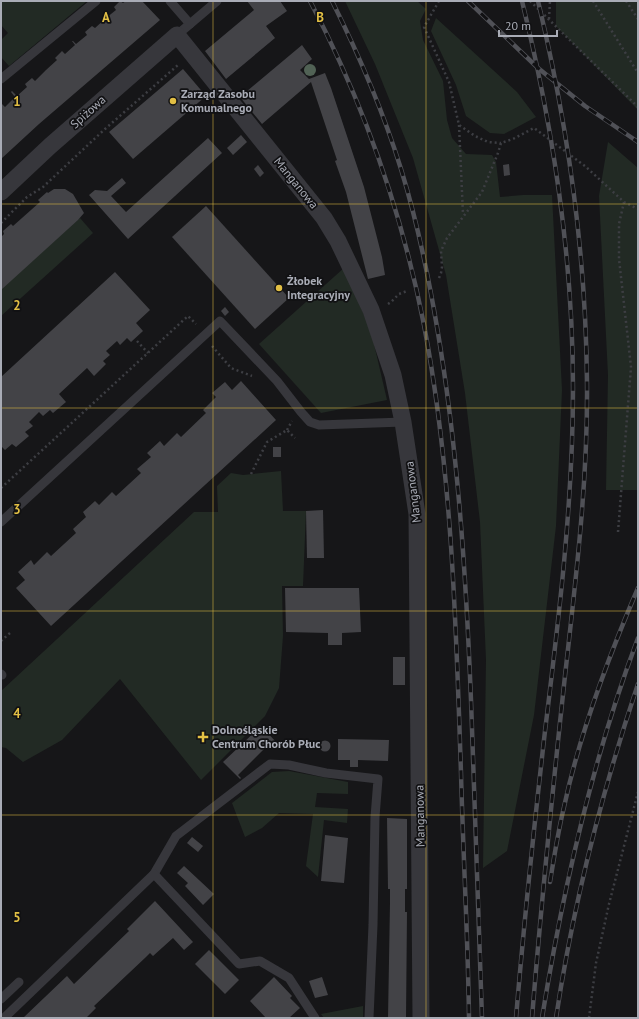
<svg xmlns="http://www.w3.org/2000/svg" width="639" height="1019" viewBox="0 0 639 1019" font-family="'PT Sans',sans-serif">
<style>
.green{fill:#222a24}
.building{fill:#434347}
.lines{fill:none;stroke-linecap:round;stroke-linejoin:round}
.path{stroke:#3d3e43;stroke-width:2.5;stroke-dasharray:2 3;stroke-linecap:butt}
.service{stroke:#37373c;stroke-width:9}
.minor{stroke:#37373c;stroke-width:17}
.rail-casing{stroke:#505157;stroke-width:4.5}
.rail{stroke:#111113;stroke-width:3;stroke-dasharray:9;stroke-linecap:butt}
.tree{fill:#516255}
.grid{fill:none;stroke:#e2bf44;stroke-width:1;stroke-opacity:0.55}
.poi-dot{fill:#e2bf44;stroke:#111113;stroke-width:1.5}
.labels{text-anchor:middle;stroke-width:3.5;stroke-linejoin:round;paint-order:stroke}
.poi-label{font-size:12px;font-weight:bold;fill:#a9acb6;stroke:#111113;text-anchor:start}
.street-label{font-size:12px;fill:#a9acb6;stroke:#111113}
.grid-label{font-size:13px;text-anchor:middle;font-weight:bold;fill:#e2bf44;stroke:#111113;stroke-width:3.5;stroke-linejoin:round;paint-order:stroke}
</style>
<rect width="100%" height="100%" fill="#161618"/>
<g class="green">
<polygon points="1,1 87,1 9,66 1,57 1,40 8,33 1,25"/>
<polygon points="345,1 417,1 426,9 420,21 423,40 443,81 447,120 452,138 466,154 492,155 496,162 500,197 523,195 552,195 562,390 556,526 534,715 507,851 483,868 486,660 480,522 465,393 446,275 413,158 375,64"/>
<polygon points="556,1 638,1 638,110 556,26"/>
<polygon points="436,18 517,92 536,117 504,134 490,133 466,116 456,85 431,31"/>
<polygon points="608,142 638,168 638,490 606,490 608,375 599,196"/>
<polygon points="80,218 93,233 1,316 1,289"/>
<polygon points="344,268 371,331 387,400 321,413 259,344"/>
<polygon points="281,471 283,511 306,511 303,586 282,586 283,636 279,688 265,716 201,780 120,679 62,740 23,762 6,748 1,747 1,691 194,512 218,512 217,486 231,473 243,475"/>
<polygon points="289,771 348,782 348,794 317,793 315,807 348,809 347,823 324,820 318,877 306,866 313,814 279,813 262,828 245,837 232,803 272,772"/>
<polygon points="363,1006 363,1018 324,1018 321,1014"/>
</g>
<g class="building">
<polygon points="120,1 123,3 126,1 142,1 160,20 39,124 1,159 1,105 2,104 5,107 15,97 11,92 12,91 17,96 27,87 25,84 32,78 35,81 46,70 57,60 55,58 62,51 65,54 75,45 72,41 73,41 76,44 87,35 85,32 92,26 95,28 105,19 103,16 104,15 106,18 116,10 114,7"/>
<polygon points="247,1 280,1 287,11 266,26 275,38 226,79 205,51 254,10"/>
<polygon points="302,45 312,59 300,70 309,79 325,73 331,88 364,187 382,257 385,275 368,279 346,192 335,161 337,160 311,82 262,124 240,97"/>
<polygon points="183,69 206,96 133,159 109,132"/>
<polygon points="241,135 247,142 233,155 227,148"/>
<polygon points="208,138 222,153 128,239 89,195 95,190 107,191 122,178 126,183 111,196 126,212"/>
<polygon points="509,164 510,175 504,176 503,165"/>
<polygon points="258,165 264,173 260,177 254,169"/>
<polygon points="54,189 65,189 73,194 84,213 78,220 1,290 1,237 4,234 3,231 11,224 13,226 40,202 38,200 47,192 48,193"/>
<polygon points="206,206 289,298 255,329 172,237"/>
<polygon points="115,272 150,310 136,323 143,331 131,342 127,338 120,345 117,341 106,351 110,355 103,361 106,364 94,376 87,368 59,394 66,402 53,413 50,410 43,416 39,412 29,422 33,426 25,432 29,436 16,447 12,444 5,450 2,447 1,447 1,377"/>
<polygon points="225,307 229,312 225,316 221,311"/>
<polygon points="241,381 276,420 51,626 16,588 25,580 18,572 31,560 34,565 47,552 51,556 76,533 73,529 86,517 83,512 95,501 99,505 112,492 116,496 141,473 137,469 151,457 147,453 160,441 164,446 177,433 181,437 206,413 203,410 216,397 212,393 225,382 232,390"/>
<rect x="273" y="447" width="8" height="10"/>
<polygon points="323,510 324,558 307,558 306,511"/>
<polygon points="285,588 359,588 361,632 342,633 342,645 328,645 328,633 286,632"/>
<rect x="393" y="657" width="12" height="28"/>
<polygon points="261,726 277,743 276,744 273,741 264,749 238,775 241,778 240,779 223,762"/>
<polygon points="338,739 389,740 388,761 358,760 358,767 350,767 350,760 338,760"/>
<circle cx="325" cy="746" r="5.5"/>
<polygon points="387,818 407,819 407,889 405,889 405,912 407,912 406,1018 388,1018 390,903 390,889 388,889"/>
<polygon points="325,835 348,838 344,883 321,881"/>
<polygon points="192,837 203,846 198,852 187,843"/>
<polygon points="184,866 214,894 203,905 186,887 185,886 188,883 177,873"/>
<polygon points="155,901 193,942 184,950 173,938 153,956 150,953 146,957 94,1006 96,1008 86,1018 23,1018 67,976 74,984 129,931 127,929"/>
<polygon points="209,950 239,980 225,994 195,964"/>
<polygon points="274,977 292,996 290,998 300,1008 289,1018 266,1018 250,1001"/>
<polygon points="322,977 328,995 315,998 309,981"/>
</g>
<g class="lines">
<g class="path">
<polyline points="439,1 424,27 449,82 459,125 475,136 488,142 501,143"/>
<polyline points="530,1 638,107"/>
<polyline points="593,1 638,73"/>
<polyline points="626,1 638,19"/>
<polyline points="549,19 550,1"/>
<polyline points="459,125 463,214"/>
<polyline points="1,223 27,197 43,187 105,129 178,65"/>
<polyline points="439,278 441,273 442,267 441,251 447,238 482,192 498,153 501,143 513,139 534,128 585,166 624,202 638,209"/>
<polyline points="388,304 391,302 399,294 407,291"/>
<polyline points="137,341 148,353"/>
<polyline points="212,346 231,368 252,376"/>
<polyline points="287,430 292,421"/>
<polyline points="251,474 267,442 287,430 295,438"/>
<polyline points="1,488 188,316 196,324"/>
<polyline points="618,532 631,367 619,259 619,224 624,202"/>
<polyline points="1,641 10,633"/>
<polyline points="589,1018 596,963 609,904 638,792"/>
</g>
<g class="service">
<polyline points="170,1 190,24"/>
<polyline points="177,35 217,1"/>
<polyline points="1,79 96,1"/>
<polyline points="1,522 220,321 277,381 301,412 310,422 319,425 403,422"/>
<polyline points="1,674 2,675"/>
<polyline points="154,874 176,836 270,764 289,765 326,773 378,779 375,817 373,925 369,1018"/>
<polyline points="1,999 19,982"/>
<polyline points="4,1018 154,874 239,964 260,961 289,978 315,1018"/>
</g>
<polyline class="minor" points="1,192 50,146 177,35 324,218 338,241 371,310 393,375 403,422 417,514 421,1018"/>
<defs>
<g id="rail">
<path d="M310 1C363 102 402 213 424 325 452 472 456 623 461 773 463 854 468 936 469 1018"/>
<path d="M332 1C359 55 383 111 401 169 417 221 428 274 437 327 458 450 466 575 471 700 475 806 479 912 482 1018"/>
<polyline points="468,1 538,68 585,106 638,142"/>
<path d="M550 882C554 857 558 832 564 807 580 732 608 658 638 588"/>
<path d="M516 1018C524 922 534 827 545 731 559 617 573 503 573 388 573 257 553 127 522 1"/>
<path d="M532 1018C541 907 552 796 564 685 575 585 588 484 587 383 586 254 568 126 538 1"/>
<path d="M542 1018C563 889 592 760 638 638"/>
<path d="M556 1018C573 905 602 792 638 684"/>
</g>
</defs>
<use href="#rail" class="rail-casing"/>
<use href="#rail" class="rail"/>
</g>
<circle class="tree" cx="310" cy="70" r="6"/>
<path class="grid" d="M213 1V1018M426 1V1018M1 204H638M1 408H638M1 611H638M1 815H638"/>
<g class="poi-dot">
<circle cx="173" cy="101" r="4"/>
<circle cx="279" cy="288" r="4"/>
<path d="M201 731h4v4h4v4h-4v4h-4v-4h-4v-4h4z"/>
</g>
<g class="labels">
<g class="poi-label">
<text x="181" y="98">Zarząd Zasobu<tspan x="181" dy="14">Komunalnego</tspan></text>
<text x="287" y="285">Żłobek<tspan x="287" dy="14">Integracyjny</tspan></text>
<text x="212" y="734">Dolnośląskie<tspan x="212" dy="14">Centrum Chorób Płuc</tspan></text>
</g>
<g class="street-label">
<text transform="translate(88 112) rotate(-42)" y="4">Spiżowa</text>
<text transform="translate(296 183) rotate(51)" y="4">Manganowa</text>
<text transform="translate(413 492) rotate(-97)" y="4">Manganowa</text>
<text transform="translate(420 816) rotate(-91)" y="4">Manganowa</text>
</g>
</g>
<g class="grid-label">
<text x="106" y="22">A</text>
<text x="320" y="22">B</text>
<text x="17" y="106">1</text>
<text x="17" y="310">2</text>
<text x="17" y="514">3</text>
<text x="17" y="718">4</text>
<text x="17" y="922">5</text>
</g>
<rect width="639" height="1019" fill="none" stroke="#a9acb6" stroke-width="4"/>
<path d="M499 30v6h58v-6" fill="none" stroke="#a9acb6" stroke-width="2"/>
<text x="505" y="30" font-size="12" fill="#a9acb6" stroke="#111113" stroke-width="3" paint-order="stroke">20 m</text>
</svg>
